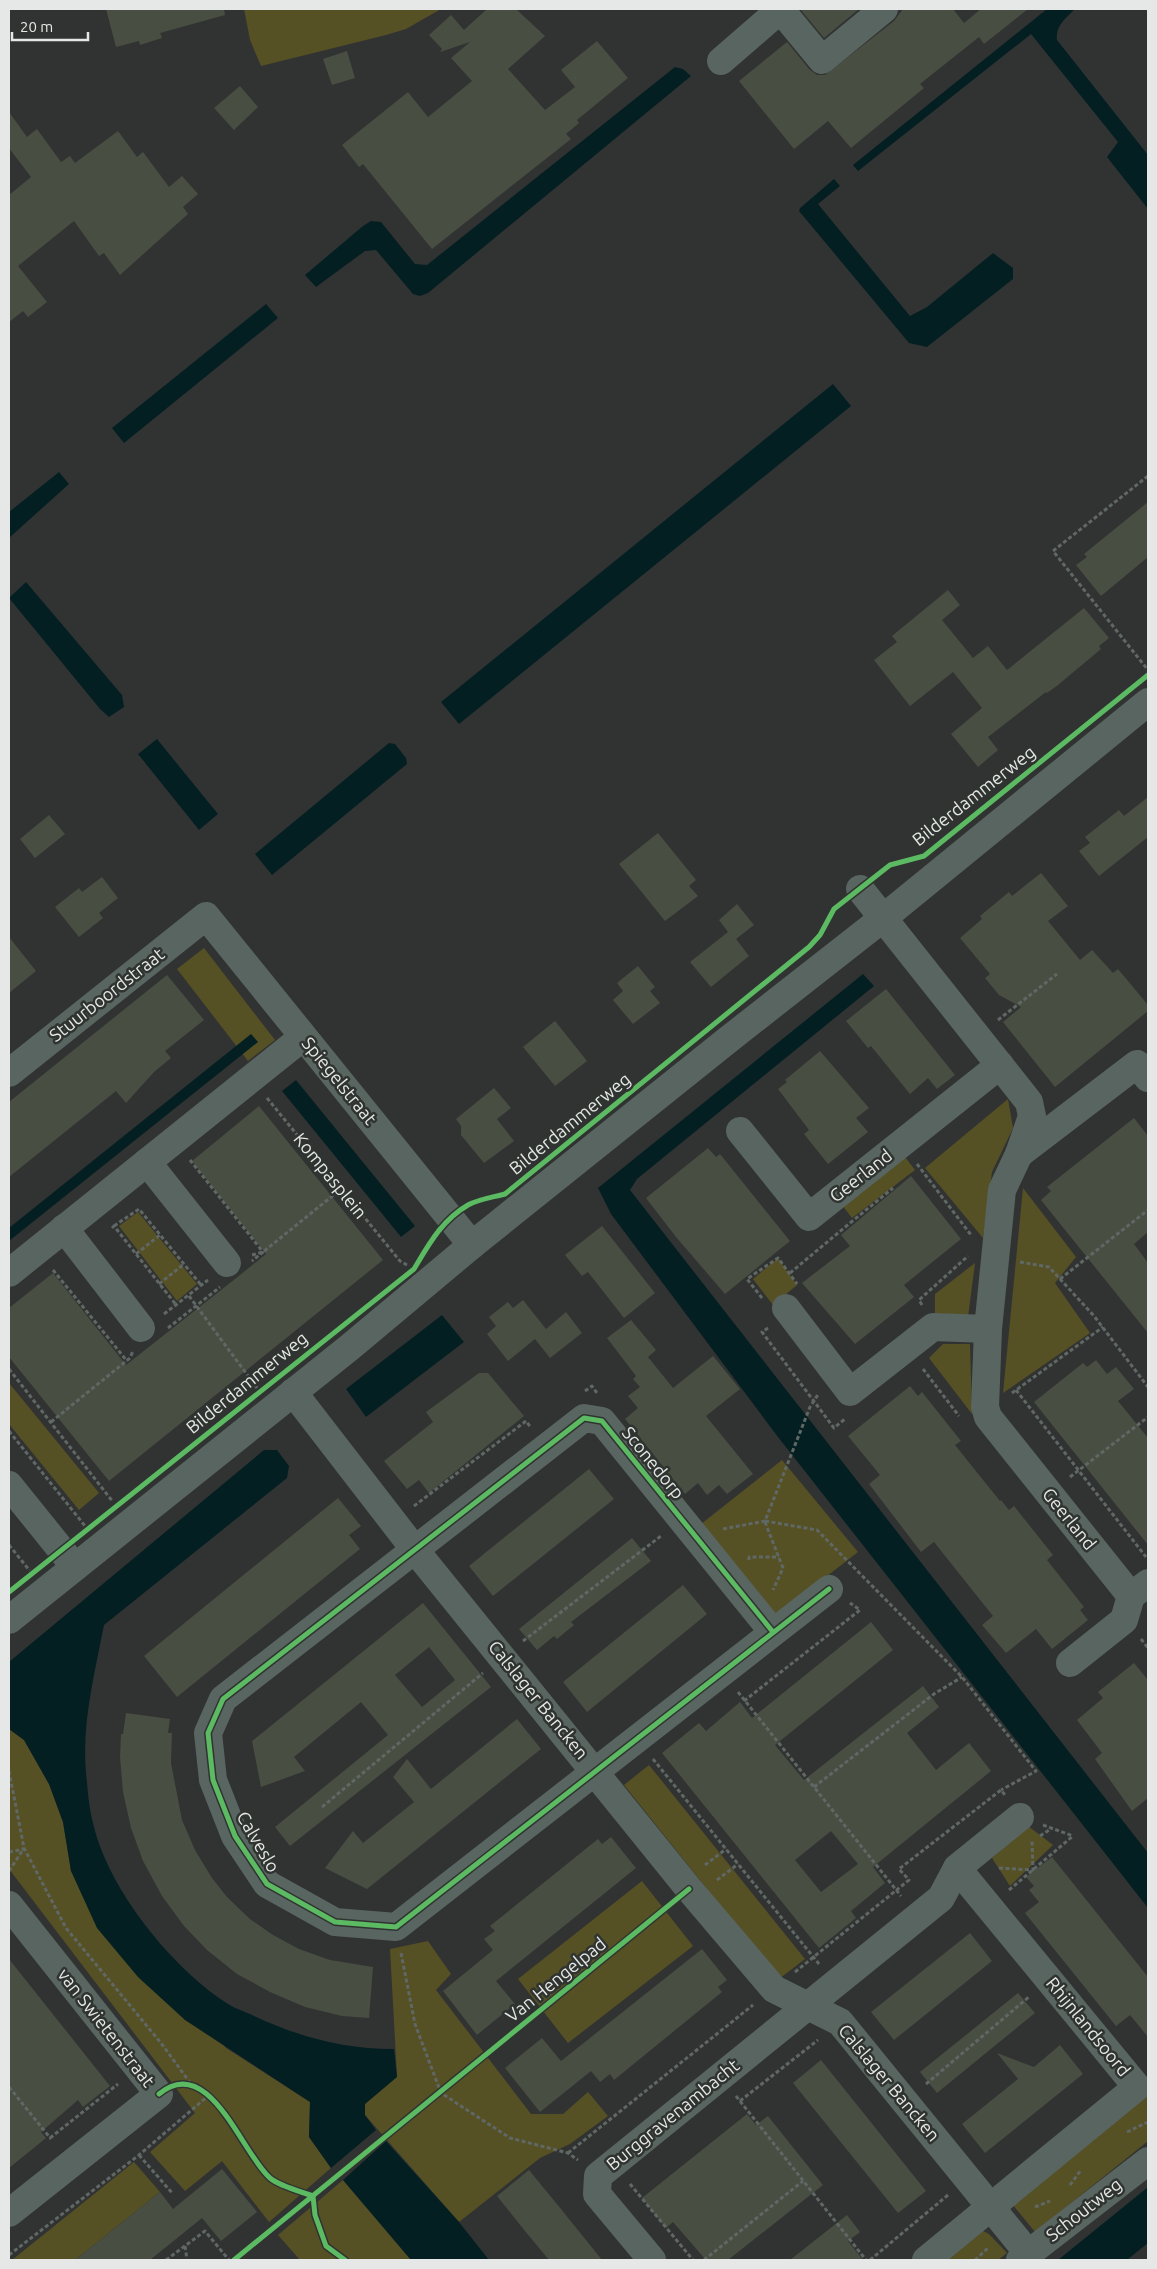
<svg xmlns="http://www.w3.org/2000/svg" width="1157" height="2269" viewBox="0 0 1157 2269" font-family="Ubuntu,sans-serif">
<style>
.green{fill:#565025}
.water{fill:#041f22}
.building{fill:#484e42;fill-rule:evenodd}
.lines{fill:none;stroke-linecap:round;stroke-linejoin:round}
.path{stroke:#606865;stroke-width:3;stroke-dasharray:4 2.5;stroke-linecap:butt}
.minor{stroke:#596561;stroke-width:28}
.cycleway-casing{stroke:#303431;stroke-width:8}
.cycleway{stroke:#5cba63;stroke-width:5}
.labels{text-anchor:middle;stroke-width:5;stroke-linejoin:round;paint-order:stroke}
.street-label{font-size:18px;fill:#e5e8e6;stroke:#303431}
</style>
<rect width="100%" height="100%" fill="#313332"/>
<g class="green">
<polygon points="244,9 441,9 406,29 386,35 261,66 250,40"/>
<polygon points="204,948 275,1040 248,1061 177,969"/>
<polygon points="1008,1099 1013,1128 992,1172 983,1238 925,1168"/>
<polygon points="902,1153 915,1170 852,1218 839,1201"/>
<polygon points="1023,1188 1076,1257 1055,1283 1090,1333 1003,1393"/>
<polygon points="138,1212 197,1284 177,1301 119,1226"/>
<polygon points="778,1258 797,1285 773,1305 753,1279"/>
<polygon points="975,1263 968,1317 935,1314 935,1294"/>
<polygon points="943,1344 970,1344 972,1414 929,1358"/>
<polygon points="9,1383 99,1493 79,1510 9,1424"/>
<polygon points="782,1460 858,1552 772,1619 696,1528"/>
<polygon points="9,1729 24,1740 49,1784 63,1822 71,1871 226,2048 310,2102 309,2137 331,2168 269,2222 222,2161 185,2191 150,2152 195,2113 9,1869"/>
<polygon points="649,1765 805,1959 779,1979 624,1785"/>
<polygon points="1028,1826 1053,1845 1010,1886 992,1858"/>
<polygon points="642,1881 693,1946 568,2043 518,1979"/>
<polygon points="428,1941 451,1974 436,1990 531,2114 563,2114 588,2092 608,2116 570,2144 540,2158 459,2222 365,2115 365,2104 397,2076 390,1949"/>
<polygon points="1148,2094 1148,2141 1035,2232 1012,2204"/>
<polygon points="134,2162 160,2192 75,2260 12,2260"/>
<polygon points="343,2180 411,2260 300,2260 278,2235"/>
<polygon points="981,2230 989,2234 1007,2253 998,2260 935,2260"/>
</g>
<g class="water">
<path d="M1047 9H1075C1066 18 1055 26 1057 40L1148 155V209L1107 157 1118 142 1031 34 858 171 853 165Z"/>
<polygon points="675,67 683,69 691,76 428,293 420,296 413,294 376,250 365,251 316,287 305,275 363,226 371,221 381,222 415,264 427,265"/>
<polygon points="834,179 840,186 818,204 910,316 927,307 993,253 1013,268 1013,279 927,347 909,343 799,211 800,208"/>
<polygon points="266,304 278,318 124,443 112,428"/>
<polygon points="833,384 851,406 459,724 441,702"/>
<polygon points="59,472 69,484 9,538 9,512"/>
<polygon points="26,582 122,695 124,707 109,717 100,709 9,598"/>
<polygon points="157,739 218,814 199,830 138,754"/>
<polygon points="389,743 395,744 406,758 407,764 272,875 255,854"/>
<polygon points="863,974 874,986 637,1179 630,1190 1148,1853 1148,1908 778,1437 611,1214 598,1188"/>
<polygon points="251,1034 258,1042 9,1241 9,1228"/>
<polygon points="296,1080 415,1226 401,1237 282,1091"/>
<polygon points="442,1315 464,1342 366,1417 346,1389"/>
<path d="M264 1450H277L289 1466 287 1478 104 1625C94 1677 80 1729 87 1782 88 1797 90 1813 94 1827 110 1891 171 1966 225 2002 233 2008 244 2011 252 2015 299 2037 343 2049 394 2049L397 2077 365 2104V2115L376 2130 331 2168 309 2137 310 2102 185 2020 138 1977 97 1928 71 1871 63 1822 49 1784 24 1740 9 1729V1662Z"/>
<polygon points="386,2141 459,2222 489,2260 411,2260 343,2180"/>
<polygon points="1148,2187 1148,2243 1127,2260 1058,2260"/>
</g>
<g class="building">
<polygon points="106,9 224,9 225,15 160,33 162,38 140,45 139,41 116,47"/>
<polygon points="487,9 516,9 545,36 508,69 545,110 575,87 561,70 597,41 628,78 577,120 579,123 566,134 571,139 432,249 363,164 359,167 342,145 408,92 428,117 472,81 451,58 470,42 440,52 442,49 429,35 451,15 464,30"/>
<polygon points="800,9 859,9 824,38"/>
<polygon points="903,9 953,9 964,23 981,9 1028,9 984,44 979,37 920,84 924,88 851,148 828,121 794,149 739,81 787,42 810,70 817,75 825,75 894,21"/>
<polygon points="347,51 355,78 332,85 323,59"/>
<polygon points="240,86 258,107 234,130 214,108"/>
<polygon points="9,112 27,137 37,129 61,162 70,156 75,163 118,131 137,157 143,152 169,187 182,176 198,194 183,207 188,214 120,275 104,253 99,256 74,221 18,266 47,302 28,317 23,311 9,322 9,195 31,177 9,148"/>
<polygon points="1148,502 1148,557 1101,596 1076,565 1087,557 1084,554"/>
<polygon points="948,590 960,605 942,620 973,658 988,646 1007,670 1084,608 1109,638 1099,646 1101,649 1058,685 1047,693 1046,692 988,737 998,750 978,767 951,734 982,708 953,672 910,706 874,660 897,642 892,636"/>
<polygon points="1148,797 1148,837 1099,876 1079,851 1090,843 1085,837 1119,810 1124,816"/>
<polygon points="49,815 65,834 35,858 20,839"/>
<polygon points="658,833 696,880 689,886 698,896 665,921 619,864"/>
<polygon points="1041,873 1068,906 1048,921 1080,960 1092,950 1113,973 1118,969 1148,1005 1148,1011 1055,1087 1003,1022 1021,1007 999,995 985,978 990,974 960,938 982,919 980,916 1009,892 1012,896"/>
<polygon points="102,877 118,898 99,913 103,918 79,937 55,907 79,888 82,892"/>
<polygon points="737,904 754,925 736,939 749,956 711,987 690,962 728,932 719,920"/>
<polygon points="9,937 36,971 9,993"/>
<polygon points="638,966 655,987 650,991 660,1003 633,1024 613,1000 623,991 617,983"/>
<polygon points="167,975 204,1020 165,1051 171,1058 154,1072 126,1103 116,1091 9,1177 9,1102"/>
<polygon points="886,989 955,1075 937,1089 928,1078 910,1094 871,1046 868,1048 846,1021"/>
<polygon points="555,1021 587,1061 555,1086 523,1047"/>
<polygon points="820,1051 869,1108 856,1118 868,1132 828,1164 804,1134 809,1130 778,1089 787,1082 785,1080"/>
<polygon points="494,1088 511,1108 497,1119 514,1141 484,1163 461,1135 461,1126 456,1119"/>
<polygon points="259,1106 383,1260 109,1481 9,1357 9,1308 53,1273 126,1365 240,1275 266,1254 192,1161"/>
<polygon points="1134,1118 1148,1136 1148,1232 1134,1244 1148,1263 1148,1333 1041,1200 1051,1191 1047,1187"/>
<polygon points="708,1148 716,1157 720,1154 790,1241 725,1294 676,1237 646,1198"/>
<polygon points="911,1176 961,1239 904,1285 914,1297 855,1344 802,1283 850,1246 841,1235"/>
<polygon points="602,1226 655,1293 624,1318 588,1272 582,1276 565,1255"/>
<polygon points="523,1300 546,1329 566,1312 582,1333 550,1358 535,1339 508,1361 487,1334 496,1326 489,1317 508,1302 513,1308"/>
<polygon points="631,1320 656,1350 648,1357 673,1388 713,1356 740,1389 706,1416 753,1474 727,1494 719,1485 707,1495 698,1483 685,1494 625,1419 638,1408 628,1396 640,1387 633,1379 636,1376 607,1338"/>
<polygon points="1096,1360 1107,1374 1116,1367 1134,1389 1118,1401 1148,1438 1148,1545 1034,1402 1083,1363 1087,1367"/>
<polygon points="479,1373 488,1373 524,1416 429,1493 419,1480 407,1489 384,1461 433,1422 426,1412"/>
<polygon points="910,1386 918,1396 922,1392 961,1441 955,1445 1000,1501 1001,1500 1009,1510 1014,1506 1053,1555 1047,1560 1084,1607 1080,1610 1088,1620 1052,1649 1036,1629 1006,1653 982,1625 993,1616 977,1596 934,1542 921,1552 869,1484 880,1475 848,1436"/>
<polygon points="589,1469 614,1499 493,1596 469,1566"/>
<polygon points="338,1498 361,1526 349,1535 360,1549 177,1697 144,1656"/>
<polygon points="632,1538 651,1561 571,1622 574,1625 557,1639 554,1636 537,1650 519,1629"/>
<polygon points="683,1585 707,1614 587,1712 563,1682"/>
<path d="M423 1603 491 1687 290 1846 275 1827 388 1735 361 1702 294 1757 305 1771 261 1787 252 1741ZM429 1647 455 1680 422 1707 395 1675Z"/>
<path d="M871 1622 893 1650 775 1745 804 1780 923 1686 939 1707 907 1733 936 1770 969 1743 991 1771 873 1867 885 1883 851 1911 856 1918 819 1948 662 1753 699 1723 706 1731 740 1702 752 1718ZM831 1831 858 1864 821 1892 795 1860Z"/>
<polygon points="1134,1663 1148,1680 1148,1798 1132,1811 1095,1759 1102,1753 1077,1720 1103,1698 1098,1692"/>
<polygon points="126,1713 170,1719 168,1733 172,1733 171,1763 182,1820 195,1850 212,1878 227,1897 250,1919 273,1935 299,1949 330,1960 373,1967 369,2018 342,2016 305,2007 270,1992 237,1974 207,1950 184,1926 162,1896 143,1861 131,1828 123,1792 120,1757 121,1734 123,1734"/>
<polygon points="517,1719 541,1749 367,1889 325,1868 353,1831 363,1843 414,1802 393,1777 407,1759 431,1789"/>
<polygon points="611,1837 636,1868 496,1981 515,2004 477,2035 443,1991 493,1950 484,1939 495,1931 490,1926 598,1839 602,1844"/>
<polygon points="1052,1857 1148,1977 1148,2037 1130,2015 1116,2026 1025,1913 1039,1902 1029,1890 1034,1886 1026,1877"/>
<polygon points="970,1933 992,1961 894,2040 871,2012"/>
<polygon points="702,1949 727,1980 718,1987 722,1992 614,2080 610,2074 600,2082 591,2071 540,2112 505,2068 542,2038 561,2061"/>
<polygon points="9,1959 110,2086 83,2107 78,2100 41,2132 46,2138 9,2168"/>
<polygon points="1018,1993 1035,2013 937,2093 920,2072"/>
<polygon points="1060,2045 1083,2074 985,2153 962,2124 1018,2079 997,2053 1034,2067"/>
<polygon points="821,2060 926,2191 898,2213 793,2083"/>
<polygon points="747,2114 756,2125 768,2116 823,2185 728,2260 706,2260 673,2222 666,2228 642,2198"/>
<polygon points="222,2169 257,2212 221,2241 202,2218 150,2260 75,2260 160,2192 173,2209"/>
<polygon points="529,2170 561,2209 602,2260 549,2260 525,2231 497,2196"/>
<polygon points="847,2215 860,2232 848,2241 863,2260 790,2260"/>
</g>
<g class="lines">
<g class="path">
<polyline points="1148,476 1053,551 1148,670"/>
<polyline points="998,1020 1057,974"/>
<polyline points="267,1098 400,1261 407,1265"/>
<polyline points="190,1160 263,1252 252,1261"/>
<polyline points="917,1164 971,1235"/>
<polyline points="850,1223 893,1188"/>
<polyline points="114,1226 139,1209 201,1285"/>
<polyline points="112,1228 114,1226 177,1306"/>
<polyline points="136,1254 160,1235"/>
<polyline points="252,1255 263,1252 341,1189"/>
<polyline points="1020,1262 1049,1267 1094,1316 1148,1387"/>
<polyline points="53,1270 127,1361"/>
<polyline points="790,1273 850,1223"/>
<polyline points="1060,1279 1148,1210"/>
<polyline points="159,1284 184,1264"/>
<polyline points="189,1296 257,1388"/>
<polyline points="762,1298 747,1279 778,1258 797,1284"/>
<polyline points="922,1305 919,1300 968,1256"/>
<polyline points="164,1314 208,1280"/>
<polyline points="168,1328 220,1287"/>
<polyline points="768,1328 762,1332 834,1428 846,1418"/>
<polyline points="9,1369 113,1502"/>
<polyline points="923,1369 959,1416"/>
<polyline points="1016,1390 1146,1557"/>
<polyline points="585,1391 592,1386 597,1393"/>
<polyline points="1012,1393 1103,1327"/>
<polyline points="51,1422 130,1358 133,1351"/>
<polyline points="9,1431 85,1526"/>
<polyline points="1070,1477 1148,1417"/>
<polyline points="414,1506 526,1421 531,1428"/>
<polyline points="765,1521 817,1530 962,1677 1036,1771 1001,1790"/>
<polyline points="765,1522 783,1568 773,1590"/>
<polyline points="723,1529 765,1521 810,1407 819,1393"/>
<polyline points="9,1545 30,1571"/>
<polyline points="749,1560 749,1557 779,1557"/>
<polyline points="1141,1639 1148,1648"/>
<polyline points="523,1641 661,1536"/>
<polyline points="738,1692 901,1896"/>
<polyline points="744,1701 860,1610 850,1603"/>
<polyline points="653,1759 819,1964"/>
<polyline points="9,1771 24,1848 66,1928 161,2043 191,2084"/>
<polyline points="814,1787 934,1694 962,1677"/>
<polyline points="322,1807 483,1673"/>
<polyline points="1043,1825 1073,1836"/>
<polyline points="1040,1836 1052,1828"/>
<polyline points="9,1852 24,1849"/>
<polyline points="705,1865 726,1849"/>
<polyline points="999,1868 1033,1870 1032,1841"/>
<polyline points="9,1871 24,1848"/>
<polyline points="717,1880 738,1864"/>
<polyline points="1009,1890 1073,1836"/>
<polyline points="401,1953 415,2024 441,2093 510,2138 568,2153 578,2160"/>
<polyline points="795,1972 909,1880 899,1869 1001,1790 1005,1795"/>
<polyline points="926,2084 1030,1996"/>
<polyline points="9,2087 51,2139"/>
<polyline points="736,2096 866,2260"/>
<polyline points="740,2101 818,2040"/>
<polyline points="1127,2132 1148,2122"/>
<polyline points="50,2138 118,2084"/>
<polyline points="568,2153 753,2005"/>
<polyline points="139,2155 173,2194"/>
<polyline points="630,2184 693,2260"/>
<polyline points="1070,2185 1081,2170"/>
<polyline points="1035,2207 1050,2201"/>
<polyline points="185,2246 187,2260"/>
<polyline points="9,2255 139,2155 208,2096"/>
<polyline points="166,2260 205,2231 229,2260"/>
<polyline points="704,2260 803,2181"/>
<polyline points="870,2260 948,2195"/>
<polyline points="975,2260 989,2247"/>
</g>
<g class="minor">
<polyline points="780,9 822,60 884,9"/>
<polyline points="721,61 781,9"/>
<polyline points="860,889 1029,1102 1032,1116 1019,1154 1002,1190 988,1329 985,1407 988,1417 1131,1596 1148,1583"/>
<polyline points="9,1073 206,916 472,1245"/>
<polyline points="740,1131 809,1217 1000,1065"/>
<polyline points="1019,1154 1137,1064 1148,1078"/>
<polyline points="147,1162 227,1263"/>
<polyline points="64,1228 141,1328"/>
<polyline points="9,1273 303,1037"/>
<polyline points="786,1308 850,1392 933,1327 988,1329"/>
<polyline points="293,1392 415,1550 689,1889 774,1989 840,2022 1028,2253"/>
<polyline points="9,1485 75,1567"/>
<polyline points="9,1620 350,1347 472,1245 729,1039 882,919 1148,702"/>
<polyline points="773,1632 602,1421 584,1418 223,1699 208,1733 213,1780 235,1836 267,1884 335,1922 396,1927 829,1589"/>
<polyline points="1070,1663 1124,1620 1131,1596"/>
<polyline points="9,1905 159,2094 9,2213"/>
<polyline points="652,2260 597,2194 598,2176 941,1898 957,1868 1020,1817"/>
<polyline points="926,2260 1137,2087 957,1868"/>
<polyline points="1020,2260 1148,2161"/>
</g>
<defs>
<g id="cycleway">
<path d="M9 1592 414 1269C429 1244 442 1220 468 1205 479 1199 494 1197 505 1194L809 947 820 935 834 909 890 865 924 856 1148 675"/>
<polyline points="773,1632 602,1421 584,1418 223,1699 208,1733 213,1780 235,1836 267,1884 335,1922 396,1927 829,1589"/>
<path d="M159 2094C209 2052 242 2154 270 2178 279 2186 302 2192 313 2196L315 2215 326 2246 345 2260"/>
<polyline points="234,2260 689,1889"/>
</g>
</defs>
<use href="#cycleway" class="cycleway-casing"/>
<use href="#cycleway" class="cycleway"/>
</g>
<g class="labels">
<g class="street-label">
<text transform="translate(974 796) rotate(-38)" y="6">Bilderdammerweg</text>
<text transform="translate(107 995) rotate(-38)" y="6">Stuurboordstraat</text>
<text transform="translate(339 1081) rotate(51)" y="6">Spiegelstraat</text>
<text transform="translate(570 1124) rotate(-39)" y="6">Bilderdammerweg</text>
<text transform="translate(330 1176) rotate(51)" y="6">Kompasplein</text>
<text transform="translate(861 1176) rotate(-38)" y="6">Geerland</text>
<text transform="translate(247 1383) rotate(-39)" y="6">Bilderdammerweg</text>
<text transform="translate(653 1463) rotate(51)" y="6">Sconedorp</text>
<text transform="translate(1069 1519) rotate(51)" y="6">Geerland</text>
<text transform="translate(538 1700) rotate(51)" y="6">Calslager Bancken</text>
<text transform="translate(258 1842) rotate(60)" y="6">Calveslo</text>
<text transform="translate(556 1980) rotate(-39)" y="6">Van Hengelpad</text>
<text transform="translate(1088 2027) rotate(51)" y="6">Rhijnlandsoord</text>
<text transform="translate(106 2028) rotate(52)" y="6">van Swietenstraat</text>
<text transform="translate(889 2083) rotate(50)" y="6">Calslager Bancken</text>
<text transform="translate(673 2115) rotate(-39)" y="6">Burggravenambacht</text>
<text transform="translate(1084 2210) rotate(-38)" y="6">Schoutweg</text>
</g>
</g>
<rect width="1157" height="2269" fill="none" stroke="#e5e8e6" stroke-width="20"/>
<path d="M12 32v8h76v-8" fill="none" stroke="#e5e8e6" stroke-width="2.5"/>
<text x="20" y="32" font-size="15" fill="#e5e8e6" stroke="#303431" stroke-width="4" paint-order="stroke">20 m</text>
</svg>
